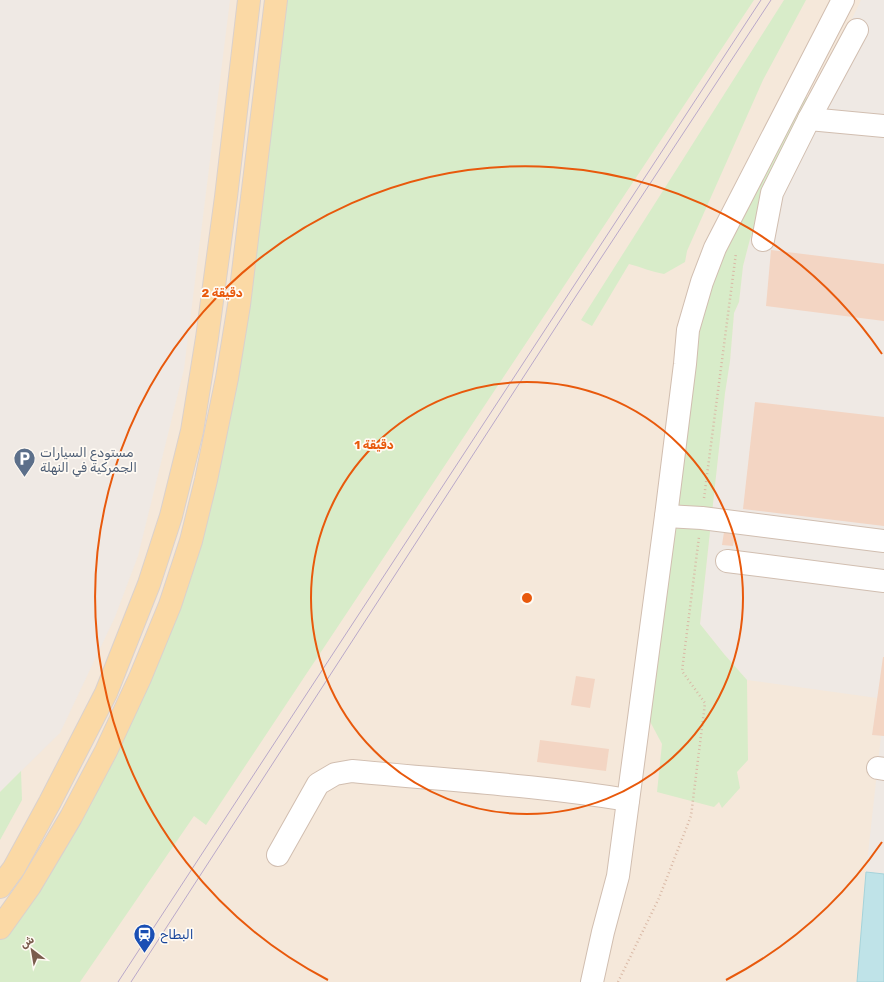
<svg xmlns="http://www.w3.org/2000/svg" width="884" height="982" viewBox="0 0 884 982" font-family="Rubik,Vazirmatn,sans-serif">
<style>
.residential{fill:#f5e8da}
.industrial{fill:#efe9e4}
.green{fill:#d8ecc9}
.water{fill:#bfe3e8;stroke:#a5d3da}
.building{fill:#f3d5c3}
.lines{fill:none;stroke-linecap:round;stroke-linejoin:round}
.minor-casing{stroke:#d1beb0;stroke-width:24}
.major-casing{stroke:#dad1cd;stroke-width:24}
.path{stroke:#d9b8a5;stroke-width:2.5;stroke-dasharray:1 3;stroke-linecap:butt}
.minor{stroke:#fff;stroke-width:22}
.major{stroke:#fbd9a5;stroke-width:22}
.tram{stroke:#b9a8c9;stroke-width:1}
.ring{fill:none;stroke:#e8590c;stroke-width:2}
.labels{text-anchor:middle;stroke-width:3.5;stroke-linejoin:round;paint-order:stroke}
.service-label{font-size:13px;fill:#4e5e75;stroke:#fffaf3;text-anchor:start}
.transit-label{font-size:13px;fill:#164399;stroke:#fffaf3;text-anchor:start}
.centre{fill:#e8590c;stroke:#fffaf3;stroke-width:2}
.ring-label{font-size:12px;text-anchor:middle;font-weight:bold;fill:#e8590c;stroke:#fffaf3;stroke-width:3.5;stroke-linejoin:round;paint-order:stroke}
</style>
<rect width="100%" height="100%" fill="#fdf6ec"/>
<polygon class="residential" points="0,0 884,0 884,874 866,873 857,982 0,982"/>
<g class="industrial">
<polygon points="0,0 230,0 184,369 138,556 115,617 60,733 0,792"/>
<polygon points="861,0 884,0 884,874 866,872 881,736 872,735 877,698 747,680 724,654 700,624 725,393 730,361 734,313 739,302 743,266 750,239 768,193"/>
</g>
<g class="green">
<polygon points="282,0 754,0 206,825 194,816 80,982 0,982 0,938 180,603"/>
<path d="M784 0H806L763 80 687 251 685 262 664 274C652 272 641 267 629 264L592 326 581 320Z"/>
<polygon points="801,95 813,100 768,193 750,239 743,266 739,302 734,313 730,361 725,393 700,624 724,654 747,680 748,760 737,772 740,788 722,808 719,802 714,807 657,792 662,744 645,712 692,316"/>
<polygon points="21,771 22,800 0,840 0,792"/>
</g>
<polygon class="water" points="866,872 884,874 884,982 857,982"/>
<g class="building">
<polygon points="771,250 884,264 884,321 766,306"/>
<polygon points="755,402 884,417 884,526 743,509"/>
<polygon points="724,532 735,534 733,546 722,545"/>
<polygon points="883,657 884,657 884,736 872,735"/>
<polygon points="576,676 595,679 590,708 571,705"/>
<polygon points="540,740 609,749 606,771 537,762"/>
</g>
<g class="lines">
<defs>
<g id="minor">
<polyline points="809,119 884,126"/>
<polyline points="763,240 772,193 809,119 857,30"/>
<polyline points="666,516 702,518 884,541"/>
<polyline points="727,561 884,581"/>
<polyline points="878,768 884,769"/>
<path d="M278 855 318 784 335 774 352 771C444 780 537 785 628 800"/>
<polyline points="592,982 603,932 618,876 666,516 685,364 688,330 702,282 715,248 843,0"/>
</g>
<g id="major">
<polyline points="0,887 14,868 50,802 106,693 149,584 171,516 192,431 207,338 226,197 249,0"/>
<polyline points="0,928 30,886 71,817 106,751 140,678 170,605 191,541 206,480 227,378 239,305 276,0"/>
</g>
</defs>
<use href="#minor" class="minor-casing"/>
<use href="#major" class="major-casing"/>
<g class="path">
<polyline points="704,498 736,253"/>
<polyline points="618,982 659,898 691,816 705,703 682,671 699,537"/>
</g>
<use href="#minor" class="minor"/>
<use href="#major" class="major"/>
<g class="tram">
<polyline points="118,982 761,0"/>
<polyline points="131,982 576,296 771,0"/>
</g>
</g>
<g class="ring">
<circle cx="527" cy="598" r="216"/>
<path d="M882 842A431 431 0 0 1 726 980M328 980A431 431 0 1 1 882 354"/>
</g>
<defs>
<symbol id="parking-pin" viewBox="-11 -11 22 30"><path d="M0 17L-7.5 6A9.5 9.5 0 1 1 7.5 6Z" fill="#5c6f8a" stroke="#fffaf3"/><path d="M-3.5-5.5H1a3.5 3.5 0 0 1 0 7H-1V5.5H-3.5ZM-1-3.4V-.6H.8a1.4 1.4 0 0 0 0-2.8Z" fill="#fff"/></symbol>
<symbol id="station-pin" viewBox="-11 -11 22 30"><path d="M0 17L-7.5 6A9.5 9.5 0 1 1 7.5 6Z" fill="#1a4fb4" stroke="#fffaf3"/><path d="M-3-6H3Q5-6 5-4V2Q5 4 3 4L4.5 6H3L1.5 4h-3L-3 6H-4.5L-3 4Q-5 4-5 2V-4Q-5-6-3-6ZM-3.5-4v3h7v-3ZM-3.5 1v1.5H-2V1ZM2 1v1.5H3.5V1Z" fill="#fff"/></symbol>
</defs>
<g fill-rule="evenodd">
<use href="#parking-pin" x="12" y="446" width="25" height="34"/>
<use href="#station-pin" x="132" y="922" width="25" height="34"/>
</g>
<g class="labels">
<g class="service-label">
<text x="40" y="457">مستودع السيارات<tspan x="40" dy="15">الجمركية في النهلة</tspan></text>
</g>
<g class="transit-label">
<text x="160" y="939">البطاح</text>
</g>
</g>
<circle cx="527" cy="598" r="6" class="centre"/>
<g class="ring-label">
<text x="222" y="297">2 دقيقة</text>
<text x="374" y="449">1 دقيقة</text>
</g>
<g transform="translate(32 950) rotate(329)" stroke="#fffaf3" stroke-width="3" paint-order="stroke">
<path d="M0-3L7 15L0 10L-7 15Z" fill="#7a5c4d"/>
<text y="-6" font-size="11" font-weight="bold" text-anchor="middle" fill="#7a5c4d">ش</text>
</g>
</svg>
